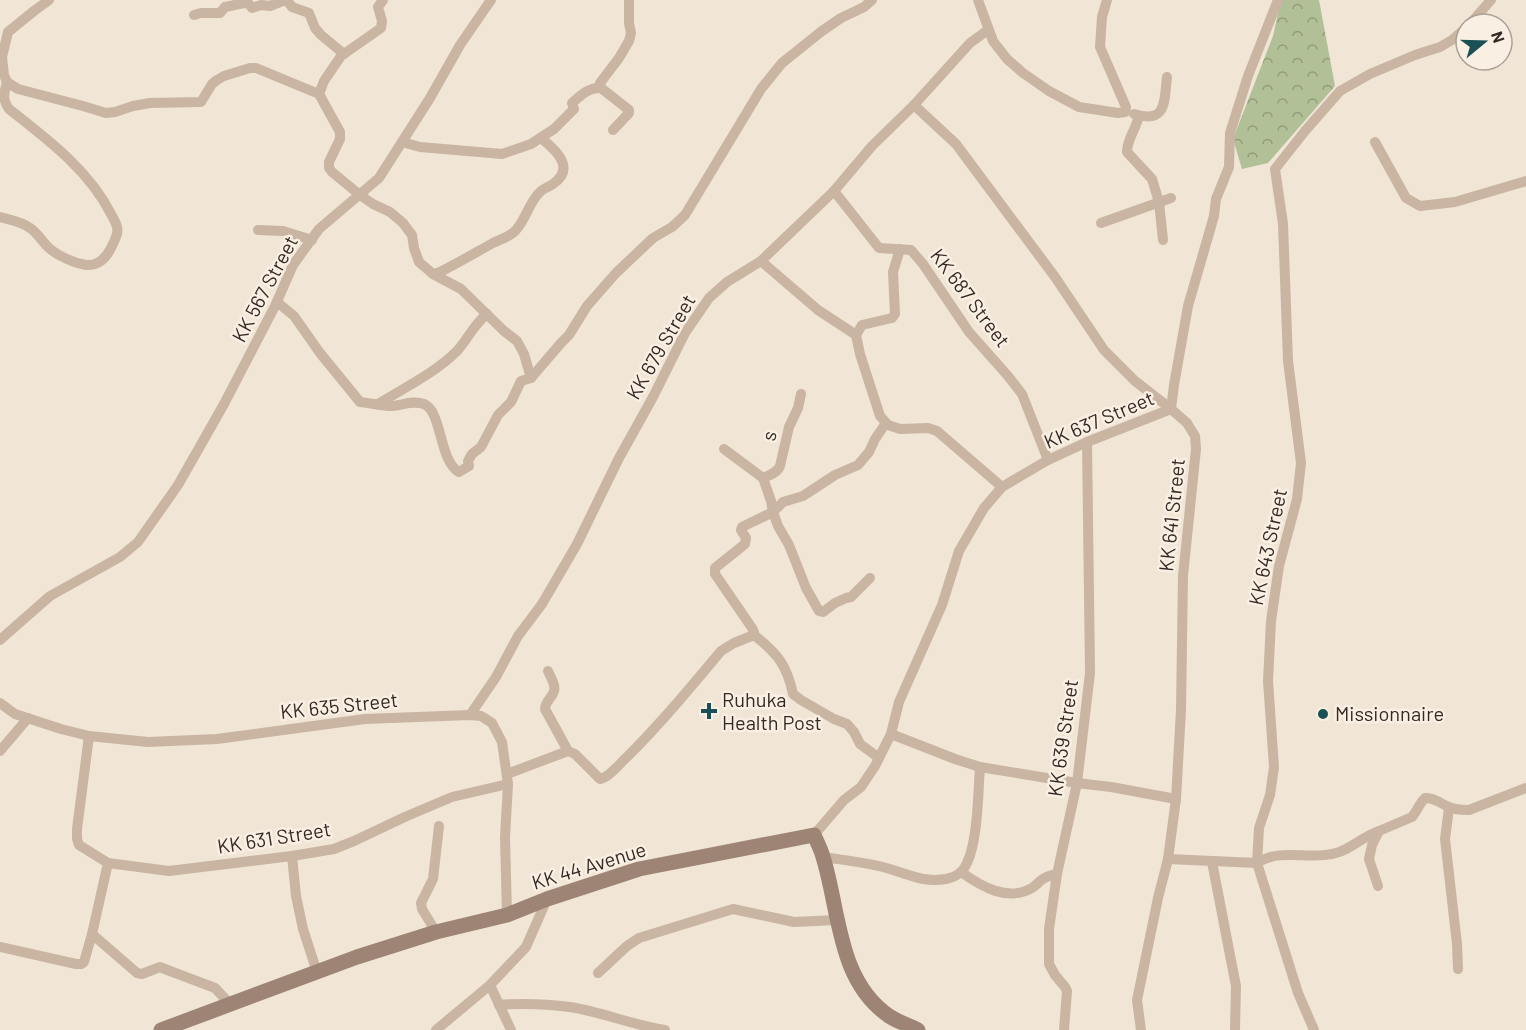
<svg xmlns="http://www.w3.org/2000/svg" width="1526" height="1030" viewBox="0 0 1526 1030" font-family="Barlow,sans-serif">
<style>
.forest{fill:url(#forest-crowns)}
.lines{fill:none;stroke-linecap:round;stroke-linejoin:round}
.minor{stroke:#c9b5a2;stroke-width:10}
.secondary{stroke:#9d8474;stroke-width:15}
.poi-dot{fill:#1a5056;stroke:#f9efe2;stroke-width:2}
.labels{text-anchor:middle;stroke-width:5;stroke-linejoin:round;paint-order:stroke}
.street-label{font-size:20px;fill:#342a25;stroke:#f9efe2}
.poi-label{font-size:20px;fill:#342a25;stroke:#f9efe2;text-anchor:start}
</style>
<defs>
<pattern id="forest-crowns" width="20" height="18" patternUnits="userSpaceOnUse" patternTransform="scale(1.5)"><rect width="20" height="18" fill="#b1c096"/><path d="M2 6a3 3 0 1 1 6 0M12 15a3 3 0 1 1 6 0" fill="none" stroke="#919c7a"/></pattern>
</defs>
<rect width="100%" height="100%" fill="#f1e5d6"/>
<polygon class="forest" points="1281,0 1319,0 1335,86 1268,163 1242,169 1233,139 1273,36"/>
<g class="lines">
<g class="minor">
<polyline points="49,0 34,11 8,32 2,57 4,75 7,82 18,89 83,106 106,113 115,112 133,106 150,103 201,102 212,84 217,80 224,76 250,68 256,68 319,94 340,132 340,139 329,162 329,168 332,172 360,195 373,204 390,212 403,223 412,235 414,248 419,262 433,274 461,289 504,331 517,341 524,354 531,378"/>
<polyline points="287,0 292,7 309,13 315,28 321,35 344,54"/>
<polyline points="978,0 993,41 1007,59 1023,73 1049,91 1079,107 1118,113 1125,112 1126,107 1100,47 1102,17 1107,0"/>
<polyline points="194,15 201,13 220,13 225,7 244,3 249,4 252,8 261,5 270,6 285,0"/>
<polyline points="1470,24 1491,0"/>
<polyline points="319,94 324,81 341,56 381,28 382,21 378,7 383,0"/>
<polyline points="914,105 956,144 1055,277 1104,350 1135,381 1171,409 1187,423 1195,436 1196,449 1183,576 1181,710 1176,799 1168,859 1158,898 1137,1000 1141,1030"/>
<path d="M1134 114C1167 124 1164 102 1167 77"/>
<path d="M1139 116C1136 129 1127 139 1127 152L1152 179 1159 202 1163 240"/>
<polyline points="613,130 629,113 629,110 601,88 600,83 619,58 629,41 631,33 629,23 629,0"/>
<path d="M402 142 420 147 502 154 531 144 554 129 574 109 572 103C581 95 589 87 601 88"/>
<polyline points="1375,142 1406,198 1420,206 1455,202 1526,181"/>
<polyline points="834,191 879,248 911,250 923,264 969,332 1008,376 1022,394 1048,460"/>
<path d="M0 217C10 220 21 221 30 228 38 233 42 242 49 248 58 256 74 263 86 265 98 266 106 258 111 248 114 241 119 234 117 227 116 222 113 218 111 214 89 170 47 139 9 109 2 99 4 93 7 82"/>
<polyline points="1101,223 1171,198"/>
<polyline points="258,230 283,231 312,240"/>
<polyline points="761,261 818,310 856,335 860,354 880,416 888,425 900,429 928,428 937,431 1002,487"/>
<path d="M433 274 440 272C458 263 475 253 493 243 501 239 510 237 516 230 526 219 530 200 541 191 544 188 549 187 553 184 576 168 556 150 541 138"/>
<path d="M277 302 294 316 320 353 360 402C370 403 382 406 392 406 403 405 413 400 424 404 442 411 439 461 459 472L469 466 468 461 472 454 481 447 498 415 511 402 521 381 531 378 561 343 569 335 587 306 616 273 653 238 672 227 685 215 761 89 782 63 822 31 841 18 864 7 872 0"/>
<polyline points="856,335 862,325 892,318 895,314 893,272 900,249"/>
<path d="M378 404C404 388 435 373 457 351 468 339 474 324 487 314"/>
<polyline points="724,449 763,478 771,501 773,512 778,526 789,545 806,588 819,611 823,612 835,603 846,598 851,597 870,578"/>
<path d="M763 478C770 475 777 473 780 466L789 427 798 408 801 394"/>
<path d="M754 635C777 653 787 665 793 694L801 700 834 719 847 724 854 732 860 744 879 758"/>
<polyline points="0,640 50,596 120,557 138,542 178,485 224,404 275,306 293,265 319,229 379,178 430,98 460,45 491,0"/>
<path d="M548 671C550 676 556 685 554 691 552 699 546 699 545 709L568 751"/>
<polyline points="0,703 15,714 61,729 89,736 148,742 217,739 365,719 470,715 481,716 492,723 502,742 508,784 505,837 507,915"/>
<polyline points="470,715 496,677 518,636 542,604 577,544 619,458 653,397 685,333 709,298 727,282 761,261 834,191 872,146 914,105 970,43 988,30"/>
<polyline points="891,734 955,759 980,767 1077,783 1111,787 1176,799"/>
<polyline points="89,736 77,829 77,839 79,845 108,863 169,871 292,856 334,849 354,841 407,816 452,797 508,784"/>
<polyline points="0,751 28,718"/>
<path d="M507 774 568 751 575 754 600 779C610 777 620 763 628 756 661 723 691 687 721 651L734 643 754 635V632L752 628 715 574V568L745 544 746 538 741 530 742 527 773 512 783 502 803 496 835 475 858 465 869 452 875 439 886 423"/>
<polyline points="1449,808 1445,839 1457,944 1458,969"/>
<polyline points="814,835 844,800 861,787 875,766 891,734 899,702 942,605 959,551 984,508 1002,487 1048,460 1087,442 1171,409 1174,385 1188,306 1214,216 1216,199 1229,167 1230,133 1248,76 1278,0"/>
<polyline points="292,856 296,896 303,929 317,972"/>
<path d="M823 857C843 860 863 862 883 867 906 873 921 883 946 879 956 877 963 873 967 863 978 840 978 793 980 767"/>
<path d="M1168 859 1257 863C1282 847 1309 861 1336 853 1352 849 1363 836 1379 831"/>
<polyline points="1212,862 1236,986 1235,1030"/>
<path d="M961 872C982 887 1008 902 1032 888 1037 885 1039 881 1043 879 1047 876 1052 875 1057 874"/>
<path d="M1378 886 1369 859 1372 845 1379 831 1412 817C1417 811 1419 804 1425 798 1436 798 1439 803 1449 807 1455 810 1463 810 1469 810L1526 788"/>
<polyline points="436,932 422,909 421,903 433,879 439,826"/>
<polyline points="92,934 137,973 142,974 160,967 170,971 215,988 230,1004"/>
<polyline points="0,947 76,964 81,964 84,962 92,934 108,863"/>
<polyline points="598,973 627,946 639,938 733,909 794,922 837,920"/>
<polyline points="490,985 511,1030"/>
<path d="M499 1005C522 1003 547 1004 570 1007 602 1012 632 1025 665 1030"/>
<polyline points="436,1030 490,985 526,947 547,899"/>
<polyline points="1064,1030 1067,991 1065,987 1055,975 1049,964 1049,929 1057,874 1077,783 1090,673 1087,442"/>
<polyline points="1314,1030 1298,993 1257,863 1259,828 1270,795 1274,767 1268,681 1271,621 1279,566 1297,499 1301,463 1288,361 1283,224 1275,169 1305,131 1340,91 1370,74 1415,55 1440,47 1452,40 1466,28"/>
</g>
<path class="secondary" d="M161 1030 357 957 436 932 507 915 547 899 639 869 814 835C817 842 821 849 823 857 840 911 837 980 889 1016 898 1022 909 1025 918 1030"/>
</g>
<g class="poi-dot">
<path d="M706 702h6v6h6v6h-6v6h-6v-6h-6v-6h6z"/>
<circle cx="1323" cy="714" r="6"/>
</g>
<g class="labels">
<g class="street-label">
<text transform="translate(265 289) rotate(-62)" y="7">KK 567 Street</text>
<text transform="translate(970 298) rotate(53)" y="7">KK 687 Street</text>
<text transform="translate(661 347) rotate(-60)" y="7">KK 679 Street</text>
<text transform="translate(1099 420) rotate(-23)" y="7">KK 637 Street</text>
<text transform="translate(769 436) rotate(-76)" y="7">s</text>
<text transform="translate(1172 515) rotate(-84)" y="7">KK 641 Street</text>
<text transform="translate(1268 547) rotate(-78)" y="7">KK 643 Street</text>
<text transform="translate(339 706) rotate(-6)" y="7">KK 635 Street</text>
<text transform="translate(1063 738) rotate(-82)" y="7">KK 639 Street</text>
<text transform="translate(274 838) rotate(-9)" y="7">KK 631 Street</text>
<text transform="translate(589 866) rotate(-17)" y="7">KK 44 Avenue</text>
</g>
<g class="poi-label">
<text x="722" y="707">Ruhuka<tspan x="722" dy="23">Health Post</tspan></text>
<text x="1335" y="721">Missionnaire</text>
</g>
</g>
<g transform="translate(1484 42) rotate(71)"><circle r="28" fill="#f9efe2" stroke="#aaa096" stroke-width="1.5"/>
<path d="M0-4.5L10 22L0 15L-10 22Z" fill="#1a5056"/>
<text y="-9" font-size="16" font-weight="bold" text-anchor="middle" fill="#342a25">N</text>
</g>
</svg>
